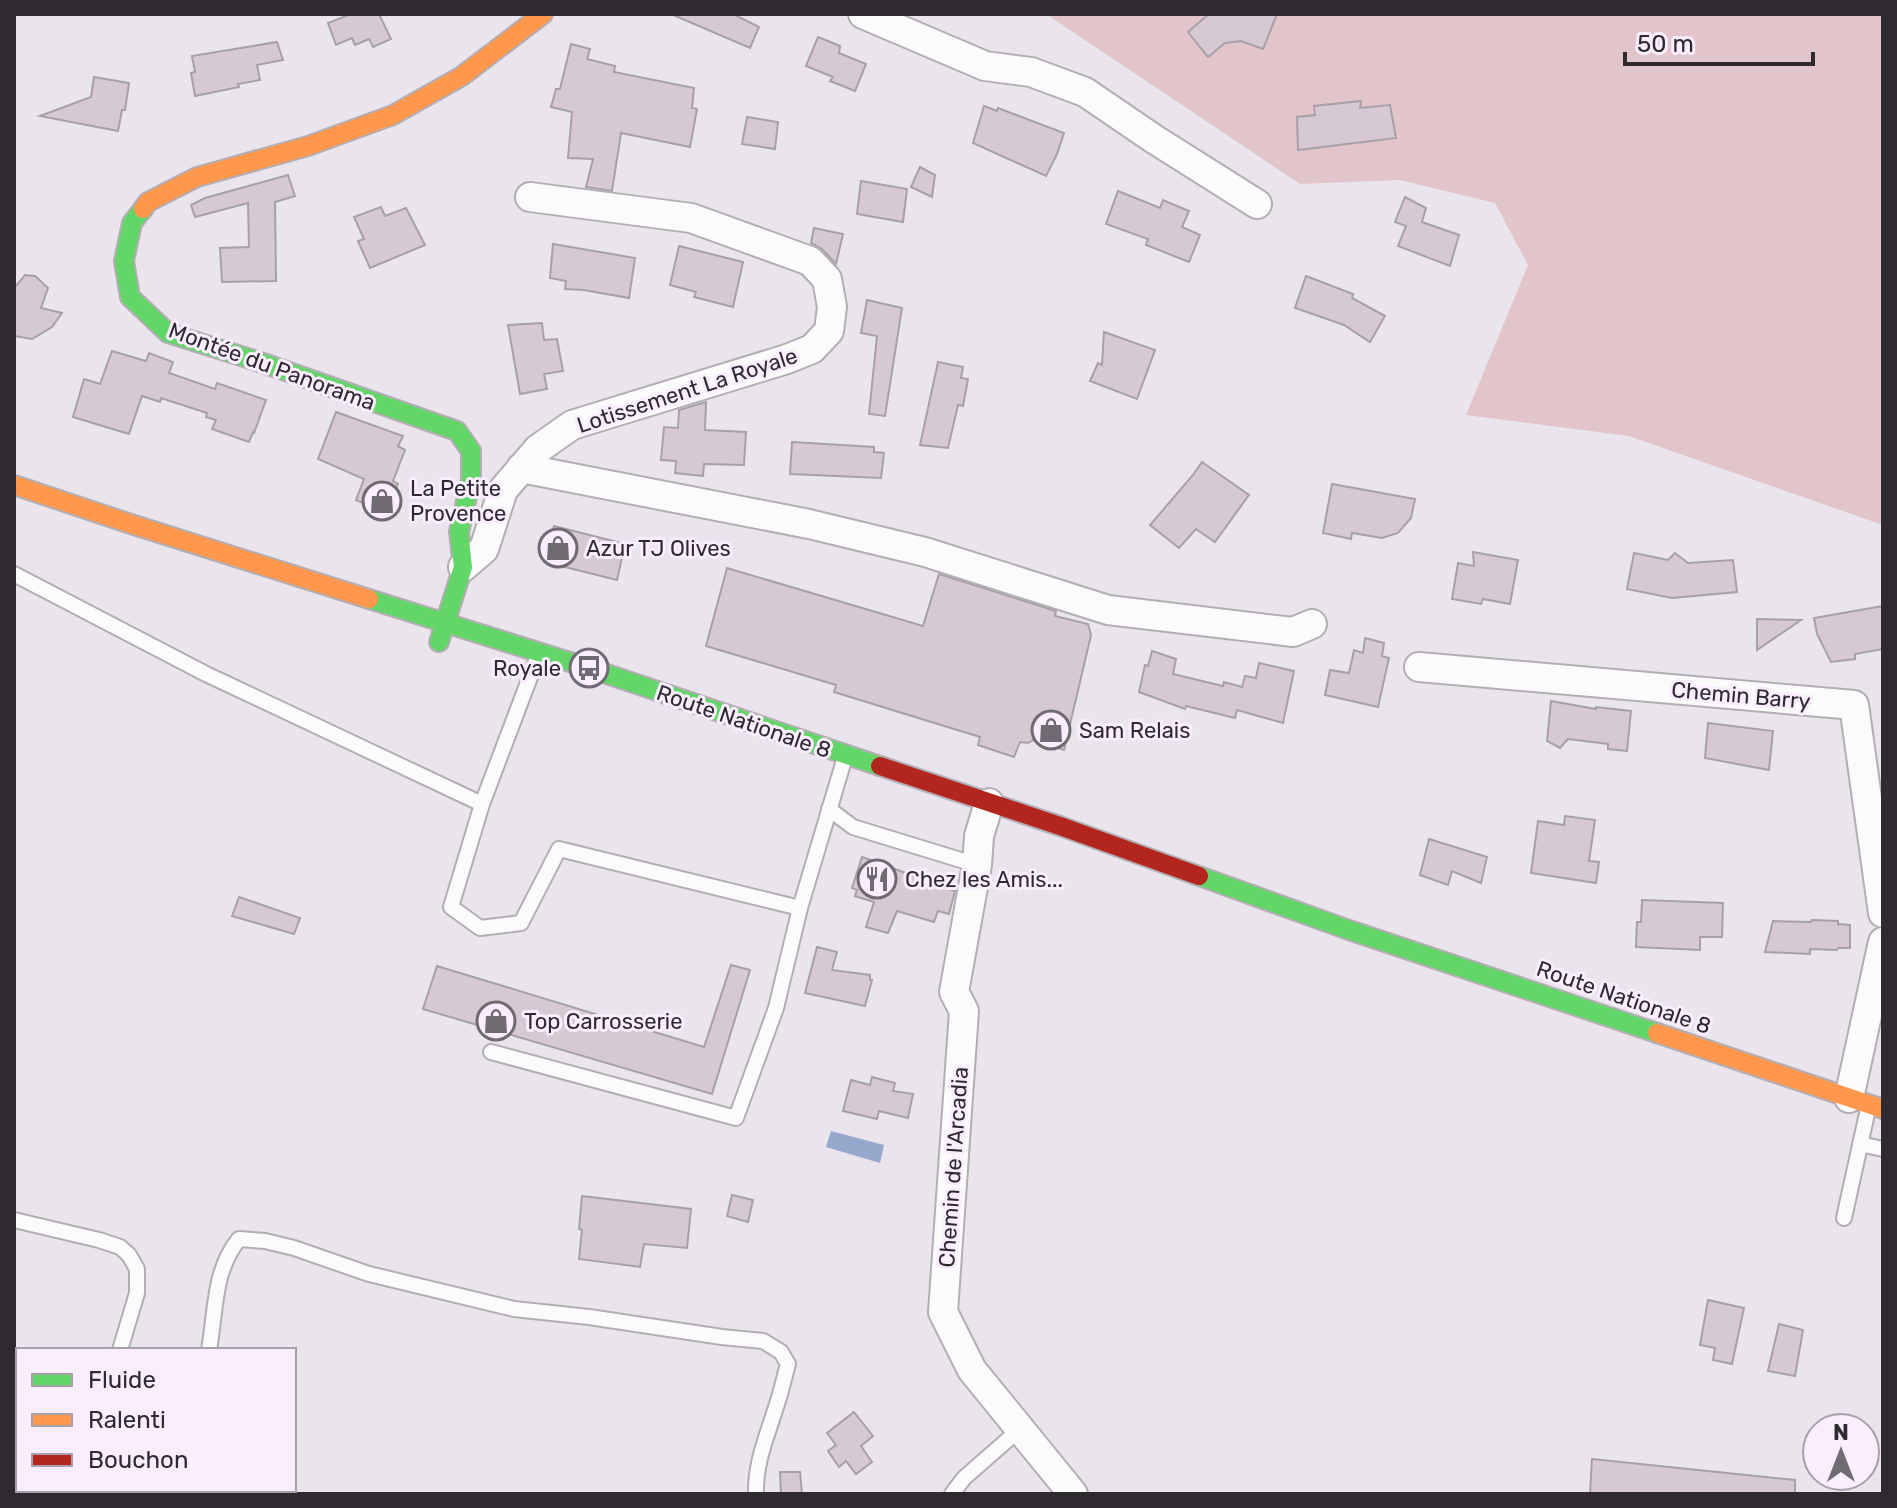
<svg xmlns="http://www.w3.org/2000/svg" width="1897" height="1508" viewBox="0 0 1897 1508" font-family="Rubik,sans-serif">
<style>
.green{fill:#e2c4cb}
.water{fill:#97a8cd}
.building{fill:#d7c9d3;stroke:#a7a1a7;stroke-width:2}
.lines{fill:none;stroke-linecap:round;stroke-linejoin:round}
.lane-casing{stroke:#b3aeb4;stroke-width:18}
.street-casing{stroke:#b3aeb4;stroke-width:32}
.fast-casing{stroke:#b3aeb4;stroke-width:22}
.slow-casing{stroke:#b3aeb4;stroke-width:22}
.jam-casing{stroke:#b3aeb4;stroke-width:22}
.lane{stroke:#fcfbfc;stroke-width:14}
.street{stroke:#fcfbfc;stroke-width:28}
.fast{stroke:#63d668;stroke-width:18}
.slow{stroke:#ff974d;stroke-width:18}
.jam{stroke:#b3261e;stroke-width:18}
.labels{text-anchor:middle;stroke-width:6;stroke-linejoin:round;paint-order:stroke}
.street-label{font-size:22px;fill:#2e2a30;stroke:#f9edfe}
.poi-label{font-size:22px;fill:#2e2a30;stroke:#f9edfe;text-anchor:start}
</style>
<rect width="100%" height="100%" fill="#eae4ec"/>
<polygon class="green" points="1046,14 1883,14 1883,525 1629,436 1466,415 1528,265 1495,203 1400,180 1300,184"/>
<polygon class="water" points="831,1131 884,1145 880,1163 826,1147"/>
<g class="building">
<polygon points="351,14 379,14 391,39 373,47 369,39 355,45 352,38 336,45 328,23"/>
<polygon points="671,14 733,14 759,27 750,48"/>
<polygon points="1209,14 1277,14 1263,49 1241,41 1225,43 1208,57 1188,32"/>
<polygon points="818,37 840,46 839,53 866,64 855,91 830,81 833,77 806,66"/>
<polygon points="277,42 283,60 257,65 260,80 238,84 239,87 195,96 191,73 195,72 192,56"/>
<polygon points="571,44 590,49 587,59 615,66 614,72 694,88 692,108 697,109 690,147 621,133 612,191 586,187 593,159 568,158 572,112 551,107 556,89 560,89"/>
<polygon points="94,77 129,83 125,110 122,110 118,131 40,116 91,97"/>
<polygon points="1361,101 1360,108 1390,105 1396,138 1298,150 1297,117 1315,115 1314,106"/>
<polygon points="984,106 997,111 998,108 1064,133 1057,154 1046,176 973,143"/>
<polygon points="747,117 778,122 775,149 742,144"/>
<polygon points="920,167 935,175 932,197 911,187"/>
<polygon points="288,175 295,196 275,202 276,281 222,282 220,248 249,247 248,203 195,217 191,205 205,198"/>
<polygon points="861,181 907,189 903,222 857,214"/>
<polygon points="1118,191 1160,208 1163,200 1189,211 1182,227 1200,235 1189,262 1146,245 1148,239 1106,224"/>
<polygon points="1405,197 1426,208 1422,222 1459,235 1450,266 1398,246 1406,226 1395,222"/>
<polygon points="381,207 385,216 406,208 425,245 370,268 358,241 364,239 354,217"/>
<polygon points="814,228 843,234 836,264 822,249 811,243"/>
<polygon points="553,244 635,258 629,298 584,290 565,289 566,281 550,278"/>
<polygon points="679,246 743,262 733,307 694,297 696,292 670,285"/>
<polygon points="25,275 35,276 48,288 41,308 62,313 52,327 32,339 14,336 14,288"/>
<polygon points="1306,276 1353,294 1352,298 1385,316 1370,342 1344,325 1295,308"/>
<polygon points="867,300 902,308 885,416 869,414 877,336 861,333"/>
<polygon points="542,323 544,340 557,339 563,371 544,374 547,389 520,394 508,325"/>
<polygon points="1104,332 1155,350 1137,399 1090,381 1098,363 1102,365"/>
<polygon points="112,351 146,361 149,353 173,362 169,373 215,389 217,383 266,400 254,433 253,432 249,442 212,429 216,420 206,417 207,413 161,398 160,402 142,396 129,434 73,417 84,379 100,384"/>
<polygon points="938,362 963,367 961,378 968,379 963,406 958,405 948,448 920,445"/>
<polygon points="706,402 705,430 746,432 744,465 704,464 703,476 675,473 676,461 661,460 664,427 678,428 679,410"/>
<polygon points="336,412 403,436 398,446 405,450 393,481 398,484 385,513 356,500 364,479 318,459"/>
<polygon points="792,442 874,447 874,452 884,453 881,478 790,474"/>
<polygon points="1202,462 1249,495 1215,542 1196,529 1179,548 1150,525 1193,475"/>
<polygon points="1332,484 1415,499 1411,518 1398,533 1382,538 1352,533 1351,539 1323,533"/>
<polygon points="554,526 625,544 617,580 545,562"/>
<polygon points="1473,552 1518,560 1510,604 1483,599 1481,604 1452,599 1458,563 1474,566"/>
<polygon points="1634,553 1668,560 1675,553 1688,563 1733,560 1737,592 1672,598 1627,589"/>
<polygon points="727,568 923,626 939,574 1056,611 1055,616 1088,624 1091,635 1064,750 1033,740 1028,743 1020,742 1014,757 978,745 980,737 834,692 836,685 706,646"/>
<polygon points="1883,606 1883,649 1855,654 1855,659 1831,662 1817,634 1814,618"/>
<polygon points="1757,619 1801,620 1757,650"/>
<polygon points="1365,638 1384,643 1382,656 1389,658 1378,707 1325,695 1330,670 1349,673 1354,650 1363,653"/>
<polygon points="1152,651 1176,659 1173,674 1223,686 1224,682 1242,687 1245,676 1256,678 1259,663 1294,671 1283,723 1237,710 1235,718 1186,706 1185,709 1139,692 1145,665 1148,666"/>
<polygon points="1551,701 1596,709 1596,707 1631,711 1627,751 1608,749 1608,744 1568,739 1560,748 1547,741"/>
<polygon points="1708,723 1773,731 1769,770 1705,758"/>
<polygon points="1565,816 1595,820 1589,861 1599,862 1596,883 1531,873 1538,821 1564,825"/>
<polygon points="1429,839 1487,857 1481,883 1452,871 1448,885 1420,875"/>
<polygon points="862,857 955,891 949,914 938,911 934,922 897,911 888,933 866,927 874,902 855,896 857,890 852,888"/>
<polygon points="239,897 300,918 294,934 232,916"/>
<polygon points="1642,900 1723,903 1722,937 1700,937 1700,950 1636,947 1637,922 1641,922"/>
<polygon points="1812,920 1838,921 1838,924 1850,925 1850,948 1838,948 1837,950 1810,949 1810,954 1765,952 1773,921 1811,922"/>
<polygon points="817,947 837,952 832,970 870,975 870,980 872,980 865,1006 805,993"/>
<polygon points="731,965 750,970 712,1094 423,1009 437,966 704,1047"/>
<polygon points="872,1077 895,1083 893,1091 913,1094 908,1118 879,1111 877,1119 843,1111 851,1080 870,1085"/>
<polygon points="732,1195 753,1200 748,1222 727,1216"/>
<polygon points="582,1196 691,1209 687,1248 644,1244 640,1267 579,1259 582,1230 579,1229"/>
<polygon points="1708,1300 1744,1308 1732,1364 1713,1360 1715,1348 1700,1345"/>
<polygon points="1779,1324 1803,1330 1795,1376 1768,1371"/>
<polygon points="854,1412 873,1436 861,1446 872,1462 856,1474 846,1461 839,1467 828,1451 836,1445 827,1433"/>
<polygon points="1592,1459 1795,1480 1795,1494 1590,1494"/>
<polygon points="780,1472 800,1472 802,1494 781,1494"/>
</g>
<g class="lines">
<defs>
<g id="lane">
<polyline points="14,574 206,674 482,804"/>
<polyline points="538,656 482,804 451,907 480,928 521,923 559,849 800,908 845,757"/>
<polyline points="829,809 853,827 977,865"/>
<polyline points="491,1052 736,1118 776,1008 800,908"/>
<polyline points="1860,1144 1883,1149"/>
<polyline points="1844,1218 1868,1109"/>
<polyline points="14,1220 99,1240 120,1247 129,1255 137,1269 137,1293 120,1350"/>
<path d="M209 1350C216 1311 213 1271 239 1239L265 1241 294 1248 369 1274 514 1309 589 1317 722 1337 763 1341 781 1352 788 1364C784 1378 781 1393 776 1407 767 1436 755 1463 756 1494"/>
<polyline points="93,1490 94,1494"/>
<polyline points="952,1494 964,1478 1020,1429"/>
</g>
<g id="street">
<polyline points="863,14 985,66 1031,72 1085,92 1154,139 1257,204"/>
<polyline points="521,468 809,524 925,552 1108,610 1293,632 1312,624"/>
<polyline points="463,567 484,549 503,490 538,449 572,425 787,359 812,349 829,331 832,307 827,279 810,261 691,218 530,197"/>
<polyline points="1419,667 1854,705 1883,913"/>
<polyline points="989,803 979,836 977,865 954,992 964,1011 943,1312 972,1370 1073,1494"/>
<polyline points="1849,1098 1883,942"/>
</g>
<g id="fast">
<polyline points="143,209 132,223 124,261 130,297 168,333 263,363 457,431 471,451 471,480 459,532 463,567 439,642"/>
<polyline points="369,599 589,668 880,766"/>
<polyline points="1199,876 1349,930 1657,1033"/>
</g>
<g id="slow">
<polyline points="143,209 148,202 197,177 308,146 393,115 462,76 543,14"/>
<polyline points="14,485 134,525 369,599"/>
<polyline points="1657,1033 1883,1109"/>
</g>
<polyline id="jam" points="880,766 1060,826 1199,876"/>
</defs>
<use href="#lane" class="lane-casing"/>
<use href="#street" class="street-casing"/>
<use href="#fast" class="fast-casing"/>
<use href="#slow" class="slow-casing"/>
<use href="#jam" class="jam-casing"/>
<use href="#lane" class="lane"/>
<use href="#street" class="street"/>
<use href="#fast" class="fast"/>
<use href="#slow" class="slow"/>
<use href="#jam" class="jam"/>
</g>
<defs>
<symbol id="shop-ring" viewBox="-11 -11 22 22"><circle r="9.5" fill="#f9edfe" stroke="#706b72" stroke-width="1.5"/><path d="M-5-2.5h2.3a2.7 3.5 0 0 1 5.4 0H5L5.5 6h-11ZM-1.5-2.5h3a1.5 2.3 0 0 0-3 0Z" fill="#706b72"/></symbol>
<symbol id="bus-ring" viewBox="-11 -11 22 22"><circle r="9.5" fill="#f9edfe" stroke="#706b72" stroke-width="1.5"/><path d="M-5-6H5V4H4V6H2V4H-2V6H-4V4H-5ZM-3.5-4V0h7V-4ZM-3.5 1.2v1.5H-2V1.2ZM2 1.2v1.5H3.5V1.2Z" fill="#706b72"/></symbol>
<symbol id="restaurant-ring" viewBox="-11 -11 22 22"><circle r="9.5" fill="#f9edfe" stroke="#706b72" stroke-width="1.5"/><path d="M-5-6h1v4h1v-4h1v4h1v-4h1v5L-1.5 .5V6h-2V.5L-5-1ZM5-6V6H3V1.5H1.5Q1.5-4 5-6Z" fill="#706b72"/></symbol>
</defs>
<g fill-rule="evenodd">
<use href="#shop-ring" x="360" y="479" width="44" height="44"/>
<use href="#shop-ring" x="536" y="526" width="44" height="44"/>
<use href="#bus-ring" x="567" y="646" width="44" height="44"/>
<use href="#shop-ring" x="1029" y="708" width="44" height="44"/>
<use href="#restaurant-ring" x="855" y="857" width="44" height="44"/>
<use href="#shop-ring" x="474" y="999" width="44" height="44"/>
</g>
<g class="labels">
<g class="street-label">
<text transform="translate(272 366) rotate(20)" y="8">Montée du Panorama</text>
<text transform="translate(687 390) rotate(-18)" y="8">Lotissement La Royale</text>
<text transform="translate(1741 695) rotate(5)" y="8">Chemin Barry</text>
<text transform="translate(744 721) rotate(19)" y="8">Route Nationale 8</text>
<text transform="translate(1624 997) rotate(19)" y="8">Route Nationale 8</text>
<text transform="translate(953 1167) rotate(-86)" y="8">Chemin de l'Arcadia</text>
</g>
<g class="poi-label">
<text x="410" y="496">La Petite<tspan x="410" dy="25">Provence</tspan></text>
<text x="586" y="556">Azur TJ Olives</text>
<text x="561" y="676" text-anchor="end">Royale</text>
<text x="1079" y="738">Sam Relais</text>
<text x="905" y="887">Chez les Amis...</text>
<text x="524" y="1029">Top Carrosserie</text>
</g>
</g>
<rect width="1897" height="1508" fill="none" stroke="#2e2a30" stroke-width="32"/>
<rect x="16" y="1348" width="280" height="144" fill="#f9edfe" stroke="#a89fac" stroke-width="2"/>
<rect x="32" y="1374" width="40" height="12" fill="#63d668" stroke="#a89fac" stroke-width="2"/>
<text x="88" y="1388" font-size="24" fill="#2e2a30">Fluide</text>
<rect x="32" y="1414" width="40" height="12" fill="#ff974d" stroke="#a89fac" stroke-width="2"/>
<text x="88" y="1428" font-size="24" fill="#2e2a30">Ralenti</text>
<rect x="32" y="1454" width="40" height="12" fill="#b3261e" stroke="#a89fac" stroke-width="2"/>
<text x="88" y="1468" font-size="24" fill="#2e2a30">Bouchon</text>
<g transform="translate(1841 1452)"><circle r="38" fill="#f9edfe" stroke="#a89fac" stroke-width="2"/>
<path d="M0-6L14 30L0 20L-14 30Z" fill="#706b72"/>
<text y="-12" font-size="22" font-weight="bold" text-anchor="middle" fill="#2e2a30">N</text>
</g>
<path d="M1625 52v12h188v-12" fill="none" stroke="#2e2a30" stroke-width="4"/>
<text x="1637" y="52" font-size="24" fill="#2e2a30" stroke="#f9edfe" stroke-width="6" paint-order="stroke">50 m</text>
</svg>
